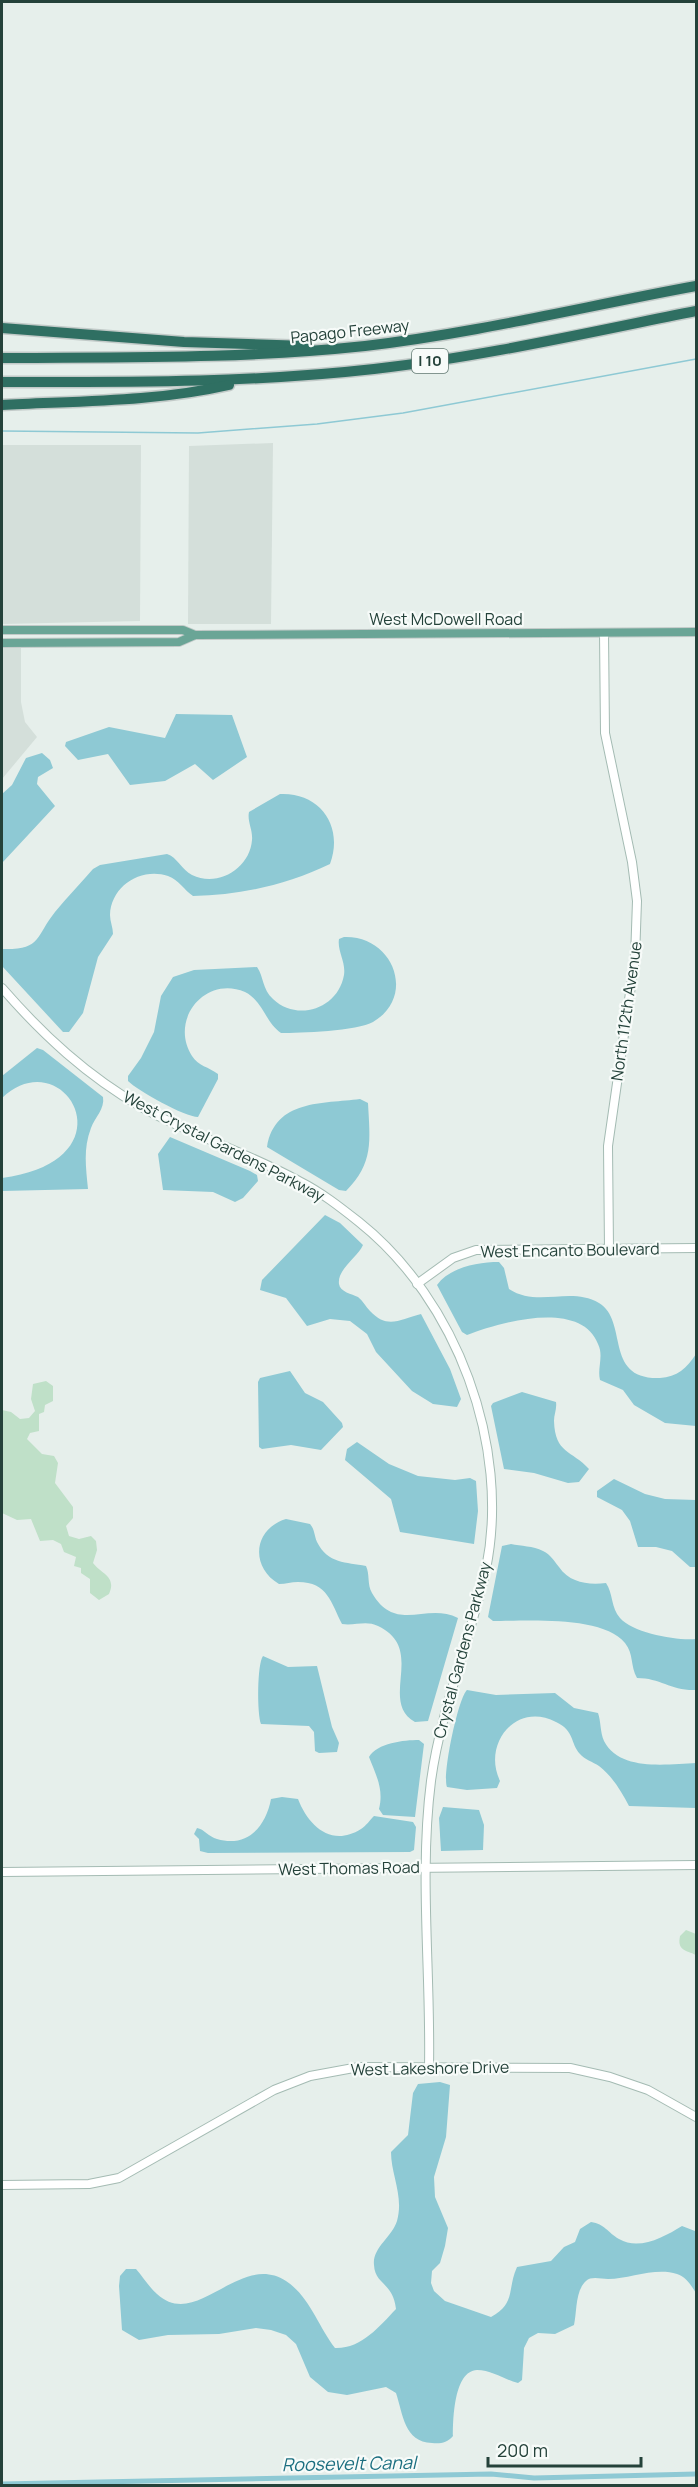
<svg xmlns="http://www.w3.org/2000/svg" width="698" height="2487" viewBox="0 0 698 2487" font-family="Manrope,sans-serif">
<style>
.built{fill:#d4dfda}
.green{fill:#bfe0c8}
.water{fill:#8ec9d4}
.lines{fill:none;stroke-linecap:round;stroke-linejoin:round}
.stream{stroke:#8ec9d4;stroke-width:1.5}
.canal{stroke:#8ec9d4;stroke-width:5}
.secondary-casing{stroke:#a4bbb3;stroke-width:10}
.primary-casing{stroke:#c2cac8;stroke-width:10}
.highway-casing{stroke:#c2cac8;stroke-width:13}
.secondary{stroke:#fff;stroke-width:8}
.primary{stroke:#6aa596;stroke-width:8}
.highway{stroke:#2f6f62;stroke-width:10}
.labels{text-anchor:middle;stroke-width:4.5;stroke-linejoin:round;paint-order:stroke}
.shield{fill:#f7fbf9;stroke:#637a73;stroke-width:1.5}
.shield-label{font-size:15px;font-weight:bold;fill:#24423a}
.street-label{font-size:16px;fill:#24423a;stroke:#f7fbf9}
.water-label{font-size:18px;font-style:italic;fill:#1c6f80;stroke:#f7fbf9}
</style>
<rect width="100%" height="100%" fill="#e6efeb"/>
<g class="built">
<polygon points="273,443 271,624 188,624 189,446"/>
<polygon points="2,445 141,445 140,621 2,624"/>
<polygon points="2,648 21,648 21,702 25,722 37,737 2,779"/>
</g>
<g class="green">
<path d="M46 1381 53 1386V1401L45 1405 44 1412 39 1414V1431L30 1433 27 1439 42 1454 54 1456 58 1463 55 1483 73 1507V1518L66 1526 69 1536 79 1539 91 1536 96 1541 97 1550 93 1563C101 1574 117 1576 109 1594L99 1600 90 1593V1579L81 1573V1568L74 1566 76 1557 64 1552 61 1544 53 1540 40 1541 31 1519 17 1520 2 1513V1410L11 1412 20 1419 29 1418 35 1411 31 1399 33 1384Z"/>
<path d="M686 1930 696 1934V1955C686 1950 677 1951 680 1936Z"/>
</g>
<g class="water">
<polygon points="176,714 232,715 247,757 213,780 195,764 165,781 130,785 108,754 78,760 65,746 66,742 109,727 165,738"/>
<polygon points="42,753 50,760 53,768 38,777 37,784 55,806 2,863 2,794 12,785 26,758"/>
<path d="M280 794C320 792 344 826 330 864 286 885 241 895 193 896 184 890 179 880 168 876 141 867 111 886 110 915 110 921 113 928 113 934L98 957 83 1013 69 1032H63L2 966V949C42 950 35 937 55 912 67 897 81 883 93 869L100 865 167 854C177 857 182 870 192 875 218 888 250 868 252 840 253 830 247 821 249 812Z"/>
<path d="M344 937C393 935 417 996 373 1022 358 1031 299 1033 281 1033 265 1022 263 1001 245 992 205 975 169 1020 192 1056 198 1066 209 1067 218 1074V1079L198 1117C185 1117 138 1091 128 1081V1076L141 1058 154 1032 161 996 173 977 194 970 257 967C264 977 262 989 273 999 297 1022 338 1009 344 975 346 962 337 951 339 939Z"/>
<path d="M37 1048 43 1050 103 1097C105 1109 95 1117 91 1128 83 1149 86 1167 88 1189L2 1191V1178C136 1160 63 1039 2 1098V1076Z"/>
<path d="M360 1099 368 1103C370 1141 374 1163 346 1191L339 1190 267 1147C275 1099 323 1104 360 1099Z"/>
<polygon points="170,1137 250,1171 257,1175 258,1181 243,1198 235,1202 213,1192 163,1190 158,1154"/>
<path d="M325 1215 340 1223 363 1245C358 1257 337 1269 339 1284 340 1292 352 1294 358 1297 363 1301 366 1307 370 1311 388 1330 400 1319 421 1314L450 1369 461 1399 457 1407 433 1404 412 1391 376 1352 367 1334 350 1321 330 1319 307 1326 286 1298 260 1290 262 1280Z"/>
<path d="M499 1262 504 1268 509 1289C538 1308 570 1286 599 1303 629 1321 603 1380 660 1378 677 1377 687 1368 696 1354V1426L665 1423 634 1405 623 1390 600 1380C597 1368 604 1356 598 1344 581 1299 500 1322 467 1335L462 1332 437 1285C450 1267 478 1262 499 1262Z"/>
<polygon points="290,1371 305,1393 323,1402 342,1423 343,1427 321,1450 291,1445 262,1449 259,1447 258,1382 260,1378"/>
<path d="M522 1392 556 1402C557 1409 554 1414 554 1421 555 1454 572 1450 589 1469L579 1482 568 1483 534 1473 504 1469 491 1406 493 1403Z"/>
<polygon points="357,1442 389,1464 418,1476 455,1480 470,1478 476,1481 478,1511 474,1544 400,1532 391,1499 345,1460 347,1449"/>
<polygon points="614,1479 645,1494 665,1499 696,1500 696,1567 690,1567 672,1551 656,1547 638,1547 630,1521 622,1510 597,1497 597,1491"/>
<path d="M286 1519 310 1524C315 1530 314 1535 317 1542 328 1564 346 1562 366 1566 370 1574 367 1585 372 1593 396 1634 426 1602 458 1618L428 1721 415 1722C378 1701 427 1649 378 1626 366 1620 355 1626 342 1624 331 1603 328 1582 298 1582 291 1582 286 1584 279 1584 250 1567 253 1529 286 1519Z"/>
<path d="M511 1544C521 1546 533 1546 543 1551 551 1555 554 1561 559 1567 570 1583 588 1585 606 1583 613 1593 611 1608 620 1618 633 1633 677 1641 696 1639V1690C671 1691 661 1678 637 1678 630 1666 634 1654 625 1643 603 1615 525 1621 493 1621L488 1617 502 1546Z"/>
<path d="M263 1656 288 1667 317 1666 332 1727 339 1743 337 1752 319 1753 315 1751 314 1732 309 1726 261 1724C257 1714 257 1664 263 1656Z"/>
<path d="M467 1690 496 1695 555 1693 574 1708 598 1713C601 1721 600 1732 604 1741 620 1772 668 1764 696 1763V1808L629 1806C621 1791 613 1777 599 1766 593 1762 584 1759 580 1754 570 1743 575 1731 556 1722 516 1701 482 1744 500 1781L497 1788 467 1790 447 1787C442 1776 458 1698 467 1690Z"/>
<path d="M419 1740 424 1744 415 1817 383 1815 379 1809C384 1789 376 1775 369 1757 377 1743 404 1740 419 1740Z"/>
<path d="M282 1797 298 1799C308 1825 331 1848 361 1829 366 1826 370 1820 374 1816L413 1822 416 1827 414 1850 410 1852 208 1853 200 1851 199 1839 194 1834 197 1828C204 1829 209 1837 217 1839 248 1848 266 1826 271 1799Z"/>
<polygon points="443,1807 479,1810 484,1825 483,1850 441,1851 439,1818"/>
<path d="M440 2082 450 2085 446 2137 434 2177 435 2197 448 2228 445 2246 440 2263 432 2271 431 2283 434 2291 445 2301 491 2317C516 2304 507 2289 517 2267L551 2261 564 2247 575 2242 580 2229 591 2222C605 2224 607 2232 619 2239 639 2251 664 2237 682 2226L695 2231 696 2293C691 2285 686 2277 677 2274 655 2267 630 2279 608 2279 601 2279 591 2276 586 2281 575 2291 577 2312 574 2325L555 2334 538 2333 529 2338 524 2348 522 2380 518 2383C505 2380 492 2370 477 2370 454 2371 453 2419 453 2436 447 2443 440 2444 432 2443 404 2442 403 2414 396 2393L386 2387 347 2395 328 2392 310 2377 296 2344 286 2335 271 2330 256 2328 219 2334 168 2335 139 2340 122 2330 119 2286 120 2276 126 2269H136C143 2277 149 2287 157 2294 197 2331 239 2251 286 2281 310 2297 318 2326 335 2348 361 2349 379 2327 396 2309 393 2282 375 2285 374 2265 372 2248 392 2237 397 2221 404 2196 391 2175 391 2152L408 2135 413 2093 418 2084Z"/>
</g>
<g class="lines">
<polyline class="stream" points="2,431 198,433 317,424 403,413 696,359"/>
<polyline class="canal" points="2,2484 491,2474 534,2478 696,2474"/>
<defs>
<g id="secondary">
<polyline points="604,633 605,733 632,862 637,901 635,958 608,1146 609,1249"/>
<path d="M2 988C43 1035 87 1076 143 1108 193 1136 248 1153 299 1181 321 1192 340 1207 359 1222 457 1300 511 1446 486 1569 470 1641 441 1708 431 1781 419 1875 431 1972 429 2067"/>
<polyline points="417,1284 453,1258 476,1250 696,1248"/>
<polyline points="2,1872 696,1865"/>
<polyline points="2,2185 89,2184 119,2178 274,2090 310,2076 359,2067 570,2068 610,2077 648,2090 696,2117"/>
</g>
<g id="primary">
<polyline points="2,630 183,630 195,635"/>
<polyline points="2,643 179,642 195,635 696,632"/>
</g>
<g id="highway">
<polyline points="2,328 184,342 307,346"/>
<path d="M2 358C123 357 244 359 365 346 477 333 586 306 696 286"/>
<path d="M2 382C126 382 250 383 374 369 482 357 590 332 696 311"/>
<path d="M2 405C77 401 155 402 229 385"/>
</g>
</defs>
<use href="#secondary" class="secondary-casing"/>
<use href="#primary" class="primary-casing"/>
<use href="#highway" class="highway-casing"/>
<use href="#secondary" class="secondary"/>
<use href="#primary" class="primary"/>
<use href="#highway" class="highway"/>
</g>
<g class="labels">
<rect class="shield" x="412" y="349" width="36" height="24" rx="4.5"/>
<g class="shield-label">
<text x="430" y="366">I 10</text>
</g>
<g class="street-label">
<text transform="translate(350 331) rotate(-6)" y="6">Papago Freeway</text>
<text x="446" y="625">West McDowell Road</text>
<text transform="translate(626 1011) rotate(-82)" y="6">North 112th Avenue</text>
<text transform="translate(224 1146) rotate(27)" y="6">West Crystal Gardens Parkway</text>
<text transform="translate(570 1250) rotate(-1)" y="6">West Encanto Boulevard</text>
<text transform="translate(462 1650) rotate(-75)" y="6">Crystal Gardens Parkway</text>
<text transform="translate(349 1868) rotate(-1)" y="6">West Thomas Road</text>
<text transform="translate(430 2068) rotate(-1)" y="6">West Lakeshore Drive</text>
</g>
<g class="water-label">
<text transform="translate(349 2464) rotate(-1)" y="6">Roosevelt Canal</text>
</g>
</g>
<rect width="698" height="2487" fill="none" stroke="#24423a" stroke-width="6"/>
<path d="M488 2457v9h153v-9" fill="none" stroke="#24423a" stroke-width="3"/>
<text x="497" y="2457" font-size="18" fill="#24423a" stroke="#f7fbf9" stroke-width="4.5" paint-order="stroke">200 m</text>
</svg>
